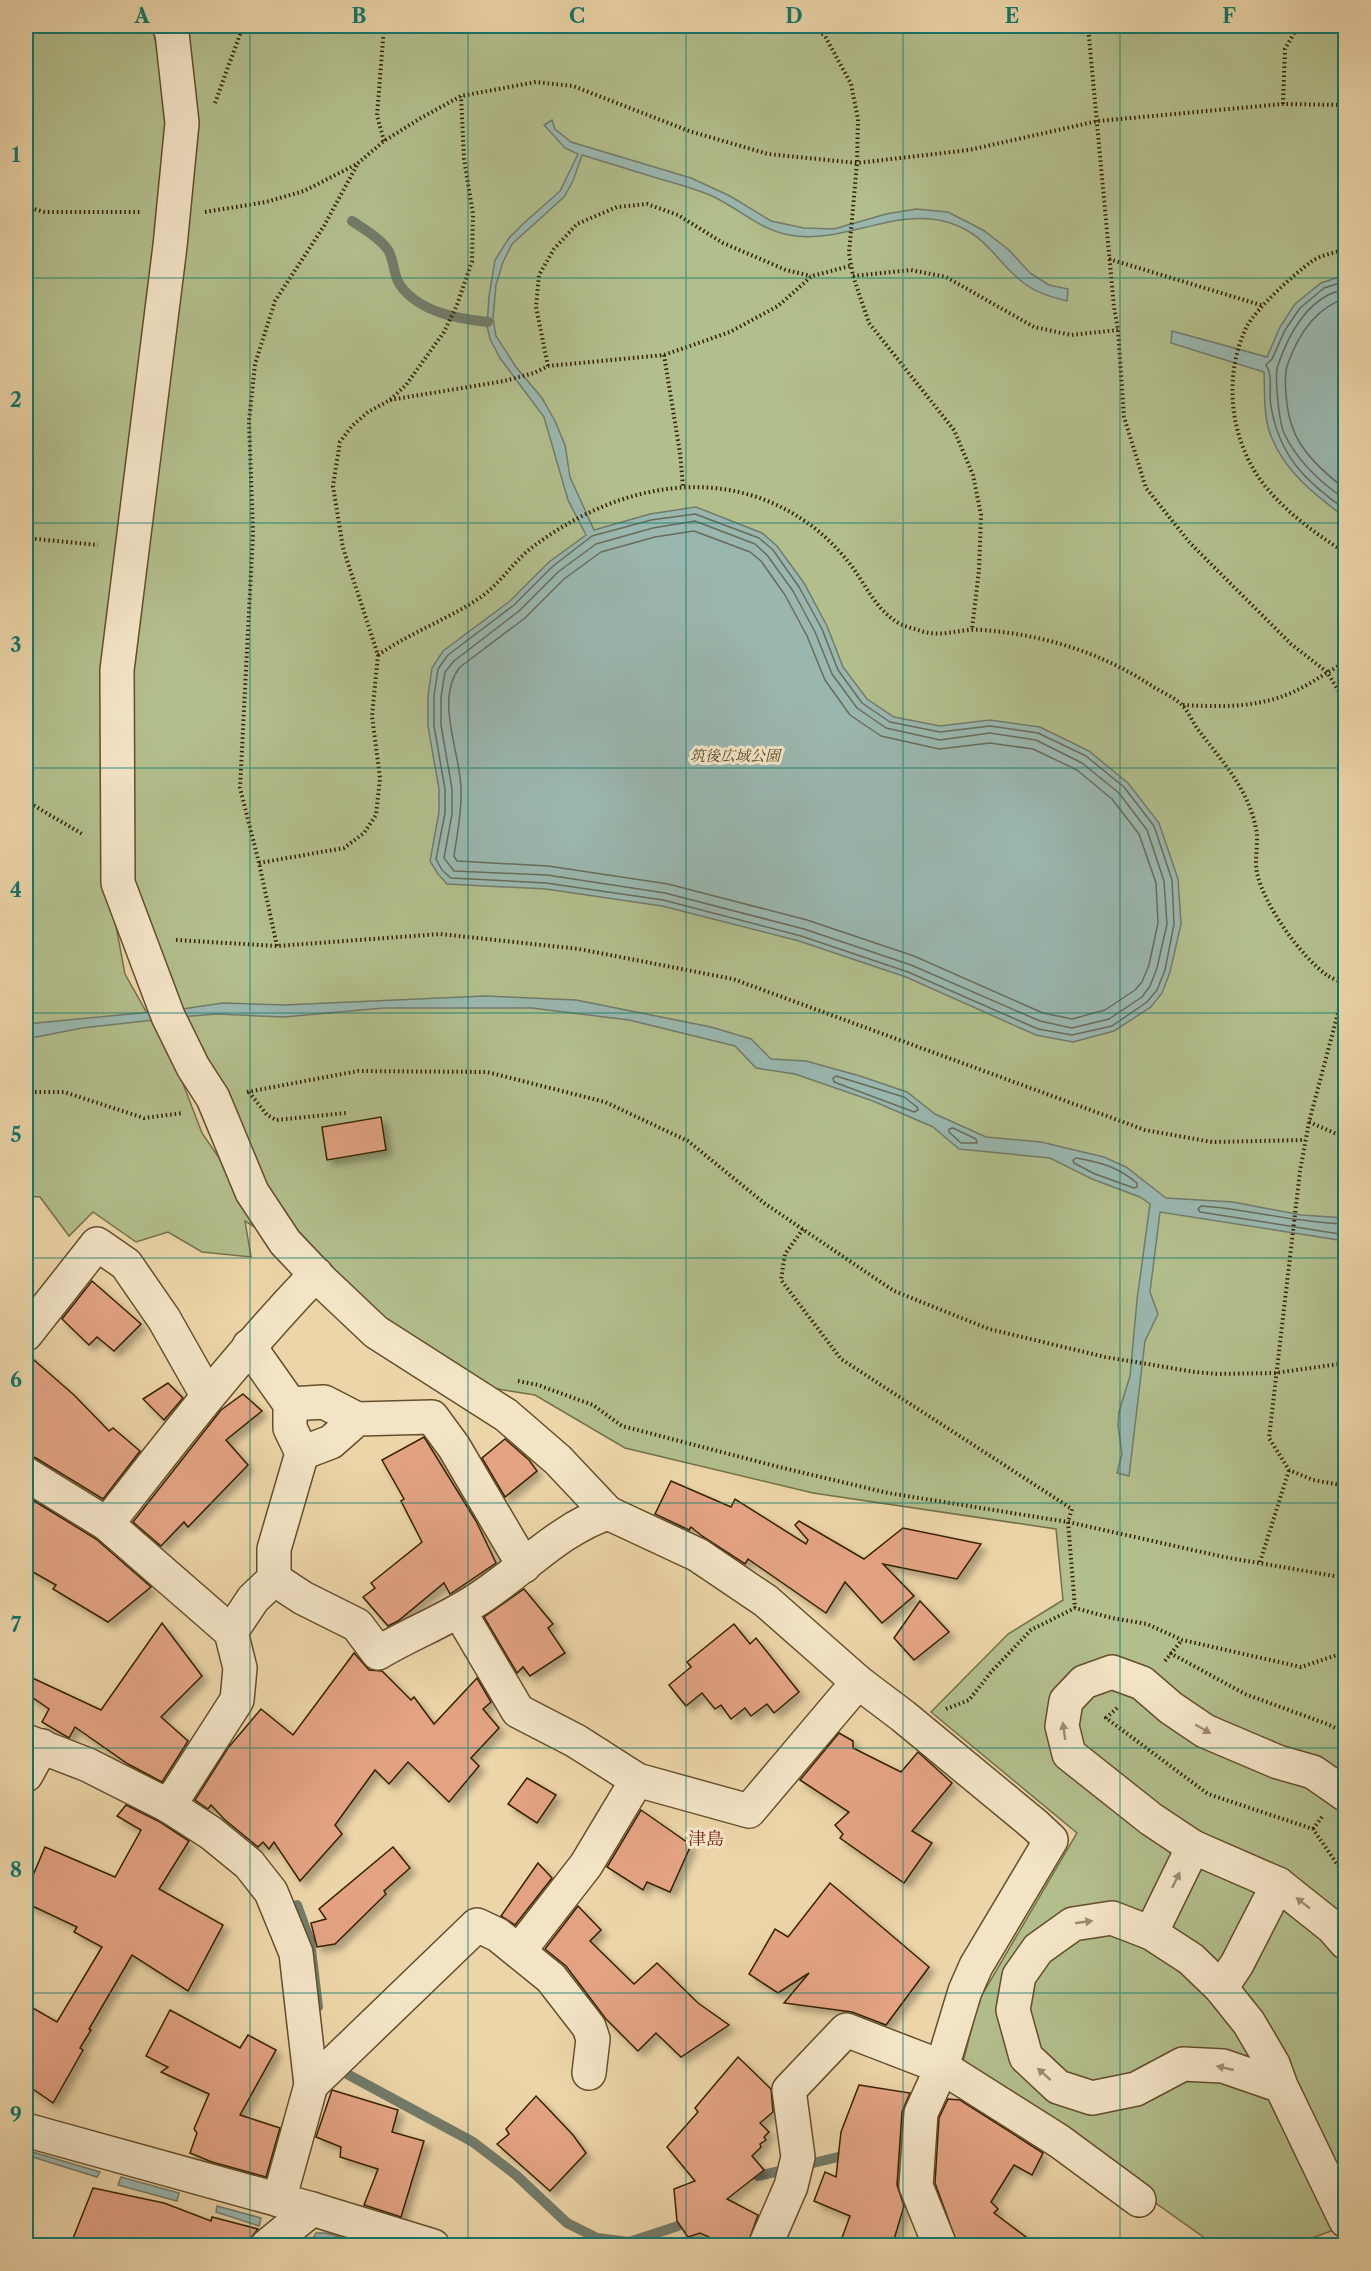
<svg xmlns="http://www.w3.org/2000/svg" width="1371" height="2271" viewBox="0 0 1371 2271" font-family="'Libre Caslon Text','Noto Serif JP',serif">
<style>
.green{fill:#b2be8c;stroke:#747048;stroke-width:1.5}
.water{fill:#9ab7af;stroke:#727b6a;stroke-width:1.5}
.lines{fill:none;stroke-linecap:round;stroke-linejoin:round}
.shore{stroke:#686c59;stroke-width:1.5}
.stream{stroke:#727b6a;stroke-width:10}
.building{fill:#e3a383;stroke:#362103;stroke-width:1.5;filter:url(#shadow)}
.minor-casing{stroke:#644e2c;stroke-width:36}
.path{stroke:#362103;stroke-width:4;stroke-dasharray:1.5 3;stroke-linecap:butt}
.minor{stroke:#f3e4c6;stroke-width:33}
.oneway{fill:#9e8c6e}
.grid{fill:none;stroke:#0f766e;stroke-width:1.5;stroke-opacity:0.55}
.labels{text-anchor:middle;stroke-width:6;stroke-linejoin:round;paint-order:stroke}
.park-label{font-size:15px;font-style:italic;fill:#554825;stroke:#f3e4c6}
.quarter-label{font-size:18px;fill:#7a1f14;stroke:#f3e4c6}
.neatline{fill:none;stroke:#0f766e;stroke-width:2}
.grid-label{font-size:20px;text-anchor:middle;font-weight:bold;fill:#0f766e}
</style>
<defs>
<filter id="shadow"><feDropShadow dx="5.5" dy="5.5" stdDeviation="3" flood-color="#0004"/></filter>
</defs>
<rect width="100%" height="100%" fill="#ecd5a8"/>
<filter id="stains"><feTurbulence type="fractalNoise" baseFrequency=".00333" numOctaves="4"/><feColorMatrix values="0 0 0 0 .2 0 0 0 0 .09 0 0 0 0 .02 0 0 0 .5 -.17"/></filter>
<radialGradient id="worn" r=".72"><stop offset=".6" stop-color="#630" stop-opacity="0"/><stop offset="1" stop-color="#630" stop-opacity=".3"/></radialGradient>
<g class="green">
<polygon points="26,26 152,26 163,74 166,124 104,863 125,974 175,1063 202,1133 275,1240 245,1221 251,1257 202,1252 168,1232 136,1242 93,1212 69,1236 40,1197 26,1196"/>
<polygon points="180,26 1345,26 1345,2226 1293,2245 1222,2246 1212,2243 962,2066 979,2000 1077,1833 931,1712 1008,1634 1063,1600 1056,1529 813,1493 625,1448 535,1395 491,1388 391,1331 285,1235 127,887 121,817"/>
</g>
<g class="water">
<path d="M552 120 555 129 571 142 691 178 730 196 771 221 804 228 834 229 886 214 916 209 948 212 983 230 1009 250 1030 273 1049 285 1068 289 1067 301C1052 297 1037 293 1025 284 995 262 988 234 947 222 894 207 843 245 789 235 758 229 740 209 712 196 696 189 678 184 660 179 634 171 608 163 582 155L573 181 564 197 512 244 503 262 496 285 493 318 496 336 516 367 542 398 555 421 565 445 570 477 594 530 650 514 696 507 762 533 777 546 804 583 827 626 843 667 867 699 894 717 940 726 990 720 1040 727 1089 751 1128 783 1159 823 1178 879 1181 924 1170 972 1162 993 1151 1007 1114 1031 1073 1042 1036 1035 906 977 799 941 662 906 546 889 447 884 438 874 430 861 439 812V789L428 726V696L432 668 443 651 510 601 549 562 586 535 568 500 544 417 500 358 490 339 487 326 489 296 495 260 509 238 524 223 560 191 578 154 565 148 544 125Z"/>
<path d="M1345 275H1346L1345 517C1316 496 1284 471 1271 436 1263 416 1265 393 1264 372L1171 343 1172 331 1267 357 1280 327 1295 304 1321 283Z"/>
<polygon points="485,996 576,1000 711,1027 751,1039 771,1059 806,1061 860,1076 907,1092 935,1114 986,1137 1041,1142 1104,1157 1126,1167 1166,1198 1233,1202 1301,1215 1345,1218 1345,1241 1160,1212 1150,1292 1158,1314 1145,1341 1129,1476 1117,1473 1122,1454 1118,1426 1119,1412 1130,1376 1137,1300 1150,1204 1140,1197 1092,1179 1050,1158 959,1149 933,1127 873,1101 795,1074 756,1068 735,1046 629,1020 532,1008 384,1008 284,1017 216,1014 181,1017 82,1028 26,1039 26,1024 182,1009 223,1003 284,1005"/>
<polygon points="26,2150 100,2172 97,2177 26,2155"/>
<polygon points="121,2177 179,2193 177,2201 118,2185"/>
<polygon points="217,2206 261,2218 259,2226 216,2212"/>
<path d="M316 2233H326L366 2245C348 2246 331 2245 314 2237Z"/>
</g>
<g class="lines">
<g class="shore">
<path d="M1346 281 1324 288 1300 308 1285 330 1272 359 1266 365C1274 377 1268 393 1271 406 1279 456 1306 482 1346 510"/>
<path d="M1346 289C1340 291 1333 292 1328 295 1303 308 1287 339 1278 365 1274 375 1279 421 1284 433 1297 461 1321 483 1346 500"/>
<path d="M1346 298C1315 308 1297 337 1287 366 1283 381 1287 412 1292 426 1300 452 1325 473 1346 490"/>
<polygon points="695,514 759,538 773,550 799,587 822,629 838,670 862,703 890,722 940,732 990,726 1038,733 1086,756 1124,787 1154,826 1172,880 1174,924 1165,970 1157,990 1147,1002 1112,1026 1072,1035 1038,1029 908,972 801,936 663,900 546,883 451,878 442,870 436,859 445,813 445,789 434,726 434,696 438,669 448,655 514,605 553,566 592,536 651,520"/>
<polygon points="695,521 755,544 767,555 793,591 815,632 832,674 857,708 886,728 940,740 990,733 1036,740 1082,763 1119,793 1147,830 1164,881 1167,924 1157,968 1150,986 1142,997 1109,1019 1072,1028 1040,1021 911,965 804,929 665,893 547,875 454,871 444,858 452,814 452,789 441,725 441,697 445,672 454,661 519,611 558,572 596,544 653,528"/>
<path d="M694 531 750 552 761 561 785 595 807 636 825 680 850 715 881 736 939 749 990 743 1033 749 1077 770 1112 799 1139 834 1156 883 1158 923 1149 965 1142 982 1135 990 1105 1010 1072 1019 1043 1013 914 956 807 920 668 884 548 866 457 861 454 856C457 834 462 813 461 790 461 753 434 700 460 667L525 618 564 579 601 552 655 537Z"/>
<polygon points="836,1076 904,1097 917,1107 918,1110 914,1112 834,1082 833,1078"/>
<polygon points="953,1128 976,1139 977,1143 961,1143 949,1132 949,1129"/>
<path d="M1076 1158C1100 1162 1118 1167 1137 1183V1187L1134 1188 1095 1174 1074 1163 1073 1160Z"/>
<path d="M1346 1224C1297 1223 1249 1209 1201 1206L1198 1209 1200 1212 1346 1235"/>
</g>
<g class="stream">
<path d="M352 221C364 229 380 238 388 250 394 259 393 275 400 285 419 312 458 319 488 322"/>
<polyline points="297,1905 310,1941 318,2007"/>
<polyline points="337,2064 347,2074 473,2142 516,2175 567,2223 597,2238 629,2242 678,2226"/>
<polyline points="758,2176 851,2154"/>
</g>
</g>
<g class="building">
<polygon points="381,1117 386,1150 327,1160 322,1127"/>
<polygon points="92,1281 141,1324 114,1351 97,1337 89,1345 62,1319"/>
<polygon points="26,1353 74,1395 109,1431 113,1428 140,1451 103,1499 36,1458 26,1455"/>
<polygon points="168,1383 183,1398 164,1420 143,1399"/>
<polygon points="243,1394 262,1411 226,1440 248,1465 188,1527 184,1522 161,1546 133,1522 221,1410"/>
<polygon points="424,1437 476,1521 496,1563 450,1594 444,1583 398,1621 388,1626 363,1597 375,1588 371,1583 422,1542 401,1501 404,1499 382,1460"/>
<polygon points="505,1439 529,1460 537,1471 505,1497 482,1458"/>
<polygon points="671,1481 731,1507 735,1499 806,1544 808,1540 795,1525 799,1521 864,1559 903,1528 981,1544 957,1579 883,1564 914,1596 882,1623 845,1582 826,1613 748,1559 745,1564 702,1536 691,1527 689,1530 655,1514"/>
<polygon points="26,1496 96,1539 151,1587 108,1622 53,1589 56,1585 26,1568"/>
<polygon points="524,1589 553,1624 548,1628 565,1653 530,1676 523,1667 517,1673 484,1617"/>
<polygon points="920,1601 949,1632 914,1660 894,1638"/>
<polygon points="162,1623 202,1676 161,1717 188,1741 162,1782 128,1764 75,1727 69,1738 42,1722 49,1709 26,1693 26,1675 101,1710"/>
<polygon points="734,1624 750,1644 756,1638 799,1692 774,1713 767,1704 751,1716 745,1708 731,1719 721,1705 715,1709 702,1693 686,1706 669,1685 691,1667 687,1662"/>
<polygon points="354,1653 369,1670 382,1671 411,1700 414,1697 434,1724 477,1678 491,1702 483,1709 499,1728 471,1758 479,1766 449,1802 408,1762 389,1784 375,1770 335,1825 342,1834 300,1881 274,1842 269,1849 263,1842 258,1847 224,1819 211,1805 208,1809 195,1800 228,1748 261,1709 293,1735"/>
<polygon points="839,1733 853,1741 853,1748 901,1772 918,1752 952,1783 912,1831 932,1843 904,1883 840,1838 843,1834 835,1825 849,1812 800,1780"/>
<polygon points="527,1778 556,1795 537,1823 508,1804"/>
<polygon points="126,1805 160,1822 189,1841 159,1889 223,1925 188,1991 132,1955 89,2029 91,2030 80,2048 83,2050 53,2103 26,2084 26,2004 57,2022 102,1947 74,1932 77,1927 26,1903 26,1892 45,1847 115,1877 141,1830 117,1816"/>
<polygon points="641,1810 691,1845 670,1892 647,1882 643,1890 607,1867"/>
<polygon points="393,1847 410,1868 384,1891 386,1894 335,1944 317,1947 311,1923 326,1919 319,1909"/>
<polygon points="538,1863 552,1878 515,1925 501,1916"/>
<polygon points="830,1883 929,1967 886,2025 852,2012 784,2003 809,1973 778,1993 749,1974 775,1929 788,1937"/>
<polygon points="578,1906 601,1930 590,1941 634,1984 657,1963 698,2003 729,2025 681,2057 656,2033 638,2051 606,2019 566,1966 545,1949"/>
<polygon points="170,2010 240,2048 248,2035 276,2050 240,2115 280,2128 266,2177 212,2162 190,2153 197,2133 194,2129 209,2094 161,2072 168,2067 146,2056"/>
<polygon points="738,2057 771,2089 773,2112 760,2123 769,2132 764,2137 766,2140 760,2144 761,2147 752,2156 764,2170 727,2199 758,2215 747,2246 729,2246 700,2233 688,2237 677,2221 674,2189 695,2181 667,2147 698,2112 695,2108"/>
<polygon points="859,2085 910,2093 902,2112 897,2185 904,2206 892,2246 839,2246 850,2216 814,2201 825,2172 836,2177 841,2132"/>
<polygon points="332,2090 398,2110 392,2132 424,2141 401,2217 364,2205 378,2169 340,2157 341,2147 316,2137"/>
<polygon points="536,2096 573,2135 586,2153 550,2191 497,2144 509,2134 506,2129"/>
<polygon points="948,2099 960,2100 1043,2153 1032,2175 1014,2165 991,2202 998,2209 994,2213 1038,2246 958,2246 935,2183 939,2118"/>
<polygon points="93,2188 164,2203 211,2221 212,2217 258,2229 250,2239 249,2246 70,2246"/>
</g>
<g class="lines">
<defs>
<g id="minor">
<polyline points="169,26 172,33 182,123 170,246 117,670 118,883 168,1016 193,1067 213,1098 252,1192 285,1242 321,1280 376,1332 506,1415 558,1460 608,1513"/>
<polyline points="26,1334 97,1244 126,1264 164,1319 207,1395"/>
<polyline points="249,1346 290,1404 290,1428 302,1453 274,1549 274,1579"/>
<polyline points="290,1404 324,1402 357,1419"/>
<polyline points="302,1453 331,1442 357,1419 432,1417 454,1447 524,1566"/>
<polyline points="26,1474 107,1524 231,1632 240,1668 237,1700 169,1806 211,1833 249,1864 271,1892 296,1953 311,2085 279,2200"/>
<path d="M107 1524C174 1438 240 1353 316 1274"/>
<polyline points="459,1611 518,1711 576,1741 637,1780 749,1811 858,1682"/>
<path d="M231 1632 253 1599 274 1579 303 1598 357 1625 378 1653C410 1634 444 1621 475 1601 519 1574 558 1529 608 1513L698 1555 766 1601 858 1682 903 1716 1035 1825 1051 1840 976 1966 965 1991 942 2067 921 2113 916 2186 940 2246"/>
<polyline points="26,1741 88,1765 169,1806"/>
<polyline points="26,1775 42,1746"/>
<polyline points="1193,1847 1278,1884"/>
<polyline points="1151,1933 1193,1847 1151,1819 1069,1754 1062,1726 1066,1701 1084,1682 1112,1672 1142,1683 1171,1708 1205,1731 1278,1762 1313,1772 1346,1795"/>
<polyline points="519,1951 586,1865 637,1780"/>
<polyline points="1221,1988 1237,1964 1278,1884 1332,1927 1346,1943"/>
<polyline points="311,2085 477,1925 498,1935 551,1978 589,2027 593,2039 589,2073"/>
<polyline points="1281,2086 1223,2066 1183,2064 1136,2089 1092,2098 1058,2087 1026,2057 1013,2010 1019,1976 1038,1949 1073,1924 1112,1918 1151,1933 1191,1959 1221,1988 1249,2023 1273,2064 1281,2086 1346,2221"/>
<polyline points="26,2130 312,2209 433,2246"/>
<polyline points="267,2246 312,2209"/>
<polyline points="765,2246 791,2186 798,2157 789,2090 846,2030 942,2067 1059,2141 1139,2200"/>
</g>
</defs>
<use href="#minor" class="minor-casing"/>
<g class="path">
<polyline points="811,26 825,36 851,84 858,119 857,163 849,253 853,276 869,323 954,430 973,475 981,515 979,570 972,629"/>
<polyline points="1088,26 1114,307 1118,330 1124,417 1146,488 1190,543 1291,644 1327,672 1346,703"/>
<polyline points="215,103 243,26"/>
<polyline points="1283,104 1285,49 1298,26"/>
<polyline points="384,141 377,116 384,27"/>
<polyline points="26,207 45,212 141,212"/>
<polyline points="205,212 266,202 304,191 357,164 384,141 421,118 461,96 536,82 573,86 689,131 768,154 857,163 969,150 1098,121 1283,104 1346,105"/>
<path d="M1346 249C1335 253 1320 255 1311 262 1294 274 1257 308 1247 326 1222 377 1230 442 1265 486 1288 514 1316 534 1346 553"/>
<polyline points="1109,259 1264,306"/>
<polyline points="853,276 911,270 946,277 1034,327 1071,335 1118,330"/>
<polyline points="664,355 680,453 683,486"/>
<polyline points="548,366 536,307 539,275 554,249 577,224 617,207 647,204 678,215 723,243 786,270 811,276"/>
<polyline points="390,400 504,381 534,373 548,366 664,355 730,332 778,306 812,276 850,266"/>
<polyline points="26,538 98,545"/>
<path d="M378 655C410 633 446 620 478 599 501 584 515 558 538 543 618 485 723 462 809 524 822 533 836 547 846 559 864 580 873 607 897 622 904 627 913 628 921 631 943 638 960 628 983 630 1045 635 1103 653 1155 688 1164 693 1175 698 1182 705 1189 712 1193 723 1199 731 1222 761 1249 790 1256 829 1259 843 1254 859 1257 873 1264 905 1301 957 1328 976 1333 979 1340 981 1346 984"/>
<path d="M1183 705C1220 707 1258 708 1293 692 1311 684 1328 671 1346 662"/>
<polyline points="26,801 84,835"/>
<polyline points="259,863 344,848 364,833 376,815 380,778 372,716 378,655 343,548 333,486 340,442 352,426 368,412 390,400 406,385 444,332 457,305 472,261 473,214 464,159 461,96"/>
<polyline points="176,940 277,946 440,934 579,949 733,979 1145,1130 1212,1142 1305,1140"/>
<polyline points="277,946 259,863 240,788 253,533 249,421 255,364 275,301 324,226 357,165"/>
<polyline points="1346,983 1309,1122 1300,1171 1269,1438 1289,1470 1313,1480 1346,1486"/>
<polyline points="26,1092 64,1092 144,1118 183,1113"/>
<polyline points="247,1092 358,1071 487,1072 605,1102 688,1141 764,1203 894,1291 989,1329 1105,1357 1195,1372 1217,1374 1275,1373 1346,1363"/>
<polyline points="249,1092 267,1115 276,1120 346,1113"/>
<polyline points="1309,1122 1346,1138"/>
<polyline points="803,1229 785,1254 781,1280 841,1359 1072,1509 1068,1522 1075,1608"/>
<polyline points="518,1381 538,1385 593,1405 622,1426 779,1467 888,1493 1068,1522 1224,1557 1346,1578"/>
<polyline points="1260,1562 1289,1470"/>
<polyline points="1170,1653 1245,1694 1327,1724 1346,1733"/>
<polyline points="1165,1661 1182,1640"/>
<polyline points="1117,1708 1106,1718 1208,1794 1313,1829 1346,1877"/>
<polyline points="946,1709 969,1700 992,1671 1031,1630 1075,1608 1112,1618 1147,1624 1182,1640 1301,1667 1346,1652"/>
<polyline points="1313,1829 1322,1817"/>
</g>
<use href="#minor" class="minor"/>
</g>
<defs><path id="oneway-solid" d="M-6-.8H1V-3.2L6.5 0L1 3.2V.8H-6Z" transform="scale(1.5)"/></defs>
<g class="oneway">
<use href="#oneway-solid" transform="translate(1203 1729) rotate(30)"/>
<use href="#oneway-solid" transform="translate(1064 1731) rotate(-98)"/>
<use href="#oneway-solid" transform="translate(1176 1880) rotate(-64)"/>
<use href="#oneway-solid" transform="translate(1303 1903) rotate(-142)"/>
<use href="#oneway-solid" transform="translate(1084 1922) rotate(-8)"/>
<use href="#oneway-solid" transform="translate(1225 2068) rotate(-167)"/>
<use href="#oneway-solid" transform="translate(1044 2074) rotate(-138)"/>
</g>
<path class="grid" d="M250 26V2246M468 26V2246M686 26V2246M903 26V2246M1120 26V2246M26 278H1346M26 523H1346M26 768H1346M26 1013H1346M26 1258H1346M26 1503H1346M26 1748H1346M26 1993H1346"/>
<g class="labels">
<g class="park-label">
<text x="735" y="761">筑後広域公園</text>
</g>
<g class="quarter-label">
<text x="706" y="1845">津島</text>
</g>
</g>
<rect width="1371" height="2271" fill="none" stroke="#ecd5a8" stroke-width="66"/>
<rect x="33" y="33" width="1305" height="2205" class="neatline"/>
<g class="grid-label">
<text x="142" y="23">A</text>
<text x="359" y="23">B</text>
<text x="577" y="23">C</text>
<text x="794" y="23">D</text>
<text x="1012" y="23">E</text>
<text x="1229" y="23">F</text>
<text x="16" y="162">1</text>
<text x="16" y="407">2</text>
<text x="16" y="652">3</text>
<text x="16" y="897">4</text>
<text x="16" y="1142">5</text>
<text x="16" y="1387">6</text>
<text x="16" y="1632">7</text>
<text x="16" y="1877">8</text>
<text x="16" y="2122">9</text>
</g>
<rect width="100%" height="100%" filter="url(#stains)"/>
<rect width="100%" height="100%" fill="url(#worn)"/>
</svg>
